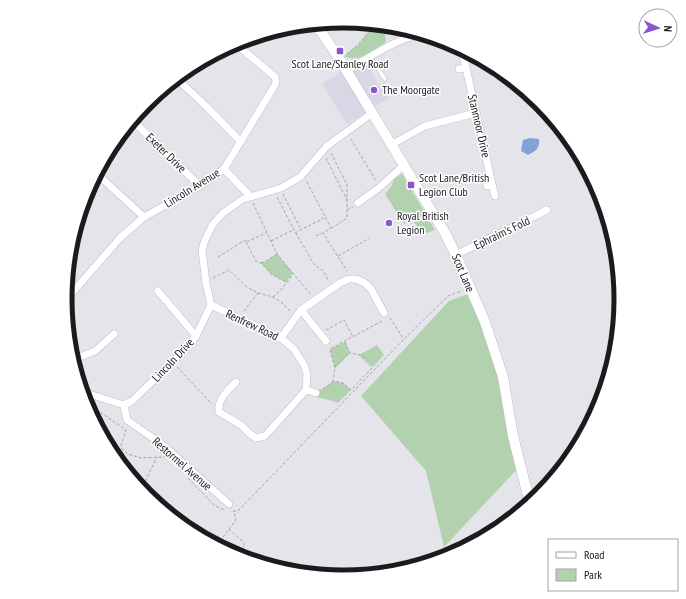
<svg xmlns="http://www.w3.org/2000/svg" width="686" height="599" viewBox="0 0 686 599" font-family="'PT Sans Narrow',sans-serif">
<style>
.built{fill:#d8d7e5}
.green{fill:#b2d2af}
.water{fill:#84a1d8}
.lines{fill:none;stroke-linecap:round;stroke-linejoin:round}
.lane-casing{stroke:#bdbdc3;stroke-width:4.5}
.street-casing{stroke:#bdbdc3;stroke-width:8}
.secondary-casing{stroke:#bdbdc3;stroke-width:11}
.path{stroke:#a4a4a9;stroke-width:1;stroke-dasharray:3 2;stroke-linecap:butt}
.lane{stroke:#fff;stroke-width:3.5}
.street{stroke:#fff;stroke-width:7}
.secondary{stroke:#fff;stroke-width:10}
.poi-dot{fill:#8c56ce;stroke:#fff;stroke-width:1.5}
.labels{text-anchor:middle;stroke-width:3;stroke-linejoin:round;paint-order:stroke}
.poi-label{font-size:12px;fill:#1b1b1d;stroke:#fff;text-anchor:start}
.street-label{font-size:12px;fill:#1b1b1d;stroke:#fff}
.rim{fill:none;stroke:#1b1b1d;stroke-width:5}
</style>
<rect width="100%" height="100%" fill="#e5e4eb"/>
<polygon class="built" points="364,57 377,83 389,98 347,124 322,84"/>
<g class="green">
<path d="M375 24 384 25 386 42C374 50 359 64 344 56L358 45Z"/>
<polygon points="402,174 435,230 427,233 419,229 411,218 404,224 385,194 391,187 394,179"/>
<polygon points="277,254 293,273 286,282 271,274 261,263 265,262"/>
<polygon points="471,293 503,380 520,466 444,547 426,471 361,396 449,301"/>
<polygon points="345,342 350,353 335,368 330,349"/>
<polygon points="377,345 384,355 373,367 359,355"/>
<polygon points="333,381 343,383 351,390 338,403 329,400 316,397 317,390 323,389"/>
</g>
<path class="water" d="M530 138 539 139C540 148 536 151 528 155L521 151 523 140Z"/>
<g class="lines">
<defs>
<polyline id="lane" points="370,57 385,79"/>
<g id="street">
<polyline points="322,31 332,22"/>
<polyline points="466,68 492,184"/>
<polyline points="459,69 466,68 464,59"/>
<path d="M346 71C370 57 395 39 422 34"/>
<polyline points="176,78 207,107 241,142"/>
<polyline points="132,120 200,186"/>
<polyline points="391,145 425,126 475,113"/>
<polyline points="224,169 250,196"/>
<polyline points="96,173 144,217"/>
<polyline points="487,186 492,184 495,196"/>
<polyline points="358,203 380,187 403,166"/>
<polyline points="456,255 547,210"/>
<polyline points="158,291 196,336"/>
<polyline points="65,301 120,238 144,217 200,186 224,169 275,85 276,81 275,77 235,43"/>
<polyline points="211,305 206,283 202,250 205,240 213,224 223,213 243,199 281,188 300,177 327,146 371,114"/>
<polyline points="211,305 281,338 294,349 304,365 307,374 306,390"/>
<polyline points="301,310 326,341"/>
<polyline points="281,338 301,310 340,283 349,279 356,279 365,283 371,289 384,313"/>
<polyline points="72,360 95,351 114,334"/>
<path d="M236 382C228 390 217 400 219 412L241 425 250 434 256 438 265 436 306 390"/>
<polyline points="79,385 89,394 124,405"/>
<polyline points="306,390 316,393"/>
<polyline points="124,405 127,420 163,445 229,504"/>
<polyline points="124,405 132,401 186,349 196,336 211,305"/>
</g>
<polyline id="secondary" points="316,24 340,60 445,233 456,255 485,322 503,377 513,436 527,492 531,503"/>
</defs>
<use href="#lane" class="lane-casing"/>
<use href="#street" class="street-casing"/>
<use href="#secondary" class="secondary-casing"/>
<g class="path">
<polyline points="347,54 358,45 375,24"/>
<polyline points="351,139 376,181"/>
<polyline points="331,153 347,185 347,218 332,228"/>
<polyline points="326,158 347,200"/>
<polyline points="307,182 331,228 323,233 347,271"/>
<polyline points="283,194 301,230"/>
<polyline points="277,197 294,230 314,264 324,272 329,282"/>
<polyline points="253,203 277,254 311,295"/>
<polyline points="347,210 353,207"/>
<polyline points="295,233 324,218"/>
<polyline points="316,236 322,233"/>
<polyline points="271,241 293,230"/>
<polyline points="246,242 256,261 261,263 271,274 286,282"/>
<polyline points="338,256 370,238"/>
<polyline points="218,257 245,240 246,242 266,233"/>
<polyline points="261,263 264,262 277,254"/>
<polyline points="213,278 229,270 247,287 258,293 273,297 281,302 291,312"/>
<polyline points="273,297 282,289 293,274"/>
<polyline points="244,311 258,293"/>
<polyline points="390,318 403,338"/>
<polyline points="326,330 344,320 353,337"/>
<polyline points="345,342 350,353 360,355 372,368 351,390 343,383 333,381 335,368 330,349 382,321"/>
<polyline points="177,367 212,404"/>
<polyline points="335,367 350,353"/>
<polyline points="323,389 333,382"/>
<polyline points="84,401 126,430 121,445 122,449 128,454 141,458 165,457"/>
<polyline points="188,478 215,506 225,510"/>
<polyline points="141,490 157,457"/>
<polyline points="233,511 238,511 404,339 448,296 462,291"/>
<polyline points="229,529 244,543 243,551 259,564"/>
<polyline points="217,545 236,520 234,511"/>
</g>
<use href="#lane" class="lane"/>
<use href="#street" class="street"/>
<use href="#secondary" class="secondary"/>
</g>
<g class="poi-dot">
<rect x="336" y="47" width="8" height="8" rx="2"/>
<circle cx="374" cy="90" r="4"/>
<rect x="407" y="181" width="8" height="8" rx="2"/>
<circle cx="389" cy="223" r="4"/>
</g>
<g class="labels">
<g class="poi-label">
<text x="340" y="68" text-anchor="middle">Scot Lane/Stanley Road</text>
<text x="382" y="94">The Moorgate</text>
<text x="419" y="182">Scot Lane/British<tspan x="419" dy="14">Legion Club</tspan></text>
<text x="397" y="220">Royal British<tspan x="397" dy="14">Legion</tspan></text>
</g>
<g class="street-label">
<text transform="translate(479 126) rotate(77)" y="4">Stanmoor Drive</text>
<text transform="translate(166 153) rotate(44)" y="4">Exeter Drive</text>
<text transform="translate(192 188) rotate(-32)" y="4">Lincoln Avenue</text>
<text transform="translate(502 233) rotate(-26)" y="4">Ephraim's Fold</text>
<text transform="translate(463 273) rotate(67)" y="4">Scot Lane</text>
<text transform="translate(252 325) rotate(25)" y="4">Renfrew Road</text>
<text transform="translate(173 360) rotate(-47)" y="4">Lincoln Drive</text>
<text transform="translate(182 464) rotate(41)" y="4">Restormel Avenue</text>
</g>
</g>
<path d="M0 0H686V599H0ZM72 299a271 271 0 1 1 542 0a271 271 0 1 1-542 0Z" fill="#fff" fill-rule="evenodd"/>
<path class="rim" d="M72 299a271 271 0 1 1 542 0a271 271 0 1 1-542 0Z"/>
<rect x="548" y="539" width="130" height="52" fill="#ffffff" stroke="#a4a4a5"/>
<rect x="556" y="552" width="20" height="6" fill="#ffffff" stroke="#a4a4a5"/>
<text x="584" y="559" font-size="12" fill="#1b1b1d">Road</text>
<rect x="556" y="569" width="20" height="12" fill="#b2d2af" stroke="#a4a4a5"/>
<text x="584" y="579" font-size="12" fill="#1b1b1d">Park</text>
<g transform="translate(658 28) rotate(94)"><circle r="19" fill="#ffffff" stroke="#a4a4a5"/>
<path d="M0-3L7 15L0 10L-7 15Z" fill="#8c56ce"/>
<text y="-6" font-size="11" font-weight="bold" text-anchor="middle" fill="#1b1b1d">N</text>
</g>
</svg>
